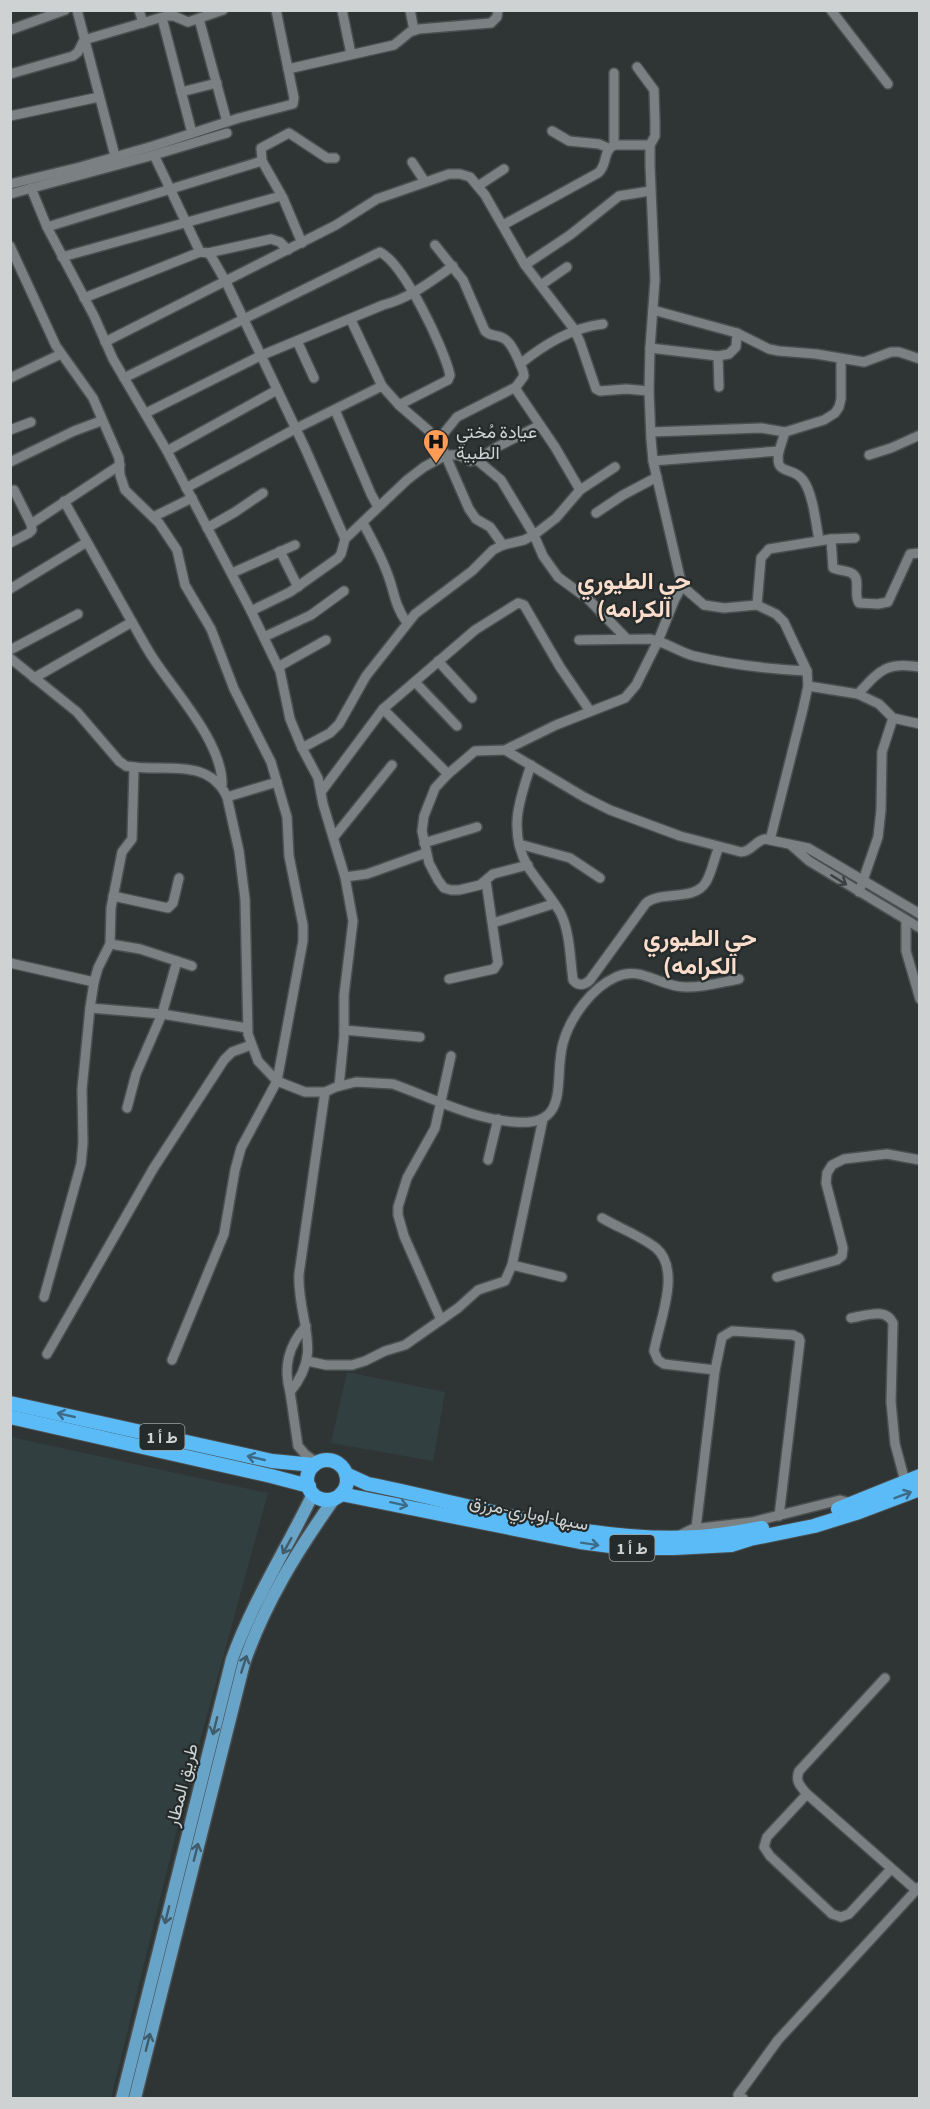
<svg xmlns="http://www.w3.org/2000/svg" width="930" height="2109" viewBox="0 0 930 2109" font-family="'Source Sans 3',Vazirmatn,sans-serif">
<style>
.built{fill:#323f41}
.lines{fill:none;stroke-linecap:round;stroke-linejoin:round}
.minor-casing{stroke:#4b4f4f;stroke-width:12}
.major-casing{stroke:#4b4f4f;stroke-width:15}
.highway-casing{stroke:#4b4f4f;stroke-width:16}
.minor{stroke:#7b8182;stroke-width:9}
.major{stroke:#68a4c8;stroke-width:12}
.highway{stroke:#5bbbf7;stroke-width:14}
.oneway{stroke:#3a4041}
.oneway2{stroke:#3d6b87}
.oneway3{stroke:#405b6a}
.labels{text-anchor:middle;stroke-width:4.5;stroke-linejoin:round;paint-order:stroke}
.shield{fill:#252a2b;stroke:#9ca0a1;stroke-width:1.5}
.shield-label{font-size:16px;font-weight:bold;fill:#cfd2d3}
.poi-label{font-size:18px;fill:#cfd2d3;stroke:#252a2b;text-anchor:start}
.street-label{font-size:18px;fill:#cfd2d3;stroke:#252a2b}
.district-label{font-size:24px;font-weight:bold;fill:#faddcb;stroke:#252a2b}
</style>
<rect width="100%" height="100%" fill="#2f3435"/>
<g class="built">
<polygon points="347,1372 445,1392 433,1461 331,1443"/>
<polygon points="11,1437 268,1493 188,1785 111,2098 11,2098"/>
</g>
<g class="lines">
<defs>
<g id="minor">
<polyline points="77,10 115,156"/>
<polyline points="139,10 143,23"/>
<polyline points="342,10 351,54"/>
<polyline points="410,10 414,30"/>
<polyline points="831,10 888,84"/>
<polyline points="162,18 192,133"/>
<polyline points="199,19 227,122"/>
<polyline points="10,30 65,10"/>
<polyline points="637,67 654,90 655,121 655,136 650,145 650,166 655,280 650,348 649,391 651,439 653,461 682,586 704,605 724,608 757,605 776,614 784,622 807,671 808,686 803,709 770,840"/>
<polyline points="288,69 394,45 410,32 419,29 491,23 497,17 498,10"/>
<polyline points="614,73 614,145"/>
<polyline points="10,74 73,56 78,52 84,40 166,16 174,16 188,22 223,10"/>
<polyline points="181,92 217,83"/>
<polyline points="10,116 99,97"/>
<polyline points="552,131 569,141 599,144 608,148"/>
<polyline points="154,155 200,252 208,253 211,256 226,282 305,448 345,539"/>
<polyline points="412,162 425,182"/>
<polyline points="10,184 80,167 153,146 239,118 293,104 294,98 276,10"/>
<polyline points="478,186 504,169"/>
<polyline points="31,188 47,227 94,316 113,359 167,451 251,611 280,671 290,719 302,748 318,778 323,804 345,877 353,921 344,995 344,1036 339,1086"/>
<polyline points="10,194 154,155 227,133"/>
<path d="M503 225 598 173C608 165 602 152 614 145H650"/>
<polyline points="47,227 262,161"/>
<polyline points="302,243 283,198 262,161 261,148 289,133 327,158 335,158"/>
<path d="M435 245 463 280 485 331C491 337 496 334 503 338 512 342 519 361 523 371L524 376 516 387 517 391 555 447 580 490"/>
<polyline points="10,246 56,346 93,398 119,458 120,475 125,490 159,523 177,550 185,585 211,629 234,689 271,762 287,817 289,856 303,925 303,941 277,1081 241,1148 235,1170 224,1234 172,1360"/>
<polyline points="208,253 271,239 280,242 288,250"/>
<polyline points="62,257 281,196"/>
<polyline points="525,265 570,235 619,196 650,191"/>
<polyline points="541,285 567,267"/>
<polyline points="84,298 200,252"/>
<polyline points="653,310 737,333 769,349 779,351 816,354 864,362 891,352 899,352 920,359"/>
<polyline points="351,320 382,386 399,405 428,430 441,445 469,509 476,519 490,527 503,545"/>
<polyline points="297,341 314,378"/>
<polyline points="105,342 336,225 377,199 449,174 460,174 470,177 485,195 525,265 574,329 580,342 596,389 600,391 626,389 649,391"/>
<polyline points="650,348 718,356 729,354 736,347 737,333"/>
<polyline points="718,356 719,387"/>
<path d="M520 364C545 344 571 328 603 324"/>
<polyline points="10,378 61,354"/>
<path d="M124 378 380 252C404 264 444 348 450 375L448 380 399 405"/>
<polyline points="335,410 371,494 378,507"/>
<path d="M146 413 260 356 383 305C410 298 430 282 453 266"/>
<polyline points="10,430 31,422"/>
<polyline points="651,432 761,428 785,432 824,420 835,413 839,407 841,399 841,359"/>
<polyline points="436,438 444,433 457,417 516,387"/>
<polyline points="167,451 277,390"/>
<path d="M779 451C774 477 792 465 803 480 813 493 816 524 819 540"/>
<polyline points="869,455 891,448 920,435"/>
<polyline points="477,460 501,480 534,535 543,556 558,577 588,599 626,638"/>
<polyline points="653,461 779,451 785,432"/>
<polyline points="10,462 74,431 101,421"/>
<polyline points="186,488 295,429 382,386"/>
<polyline points="10,491 14,490 31,524 120,465"/>
<polyline points="596,513 623,495 657,477"/>
<polyline points="153,517 192,498"/>
<path d="M363 523C371 538 380 554 386 570 395 591 393 603 407 623"/>
<polyline points="207,528 235,512 263,493"/>
<path d="M831 539 833 568C839 571 847 570 853 574 861 580 853 595 859 603L878 604 888 602 910 554 920 553"/>
<polyline points="10,543 29,533 32,530 31,524"/>
<polyline points="280,551 298,587"/>
<polyline points="232,573 295,545"/>
<polyline points="10,589 87,542"/>
<polyline points="757,605 761,558 769,549 831,539 855,538"/>
<polyline points="251,611 290,592 338,558 341,554 345,539 407,480 424,467 446,455 458,455 470,461 477,460 497,447 540,425"/>
<path d="M132 622C139 634 145 646 153 658 175 692 223 743 222 785"/>
<polyline points="264,637 311,615 344,591"/>
<path d="M579 640 650 639C666 642 679 652 694 656 732 665 768 669 807 671"/>
<polyline points="10,650 78,614"/>
<path d="M10 658 77 712 119 761 126 766C163 773 208 756 227 797L239 851 245 899 248 1034 258 1061 277 1081 305 1092H325L336 1087 356 1082 393 1084C432 1098 472 1119 515 1122 572 1127 553 1079 563 1043 570 1018 591 988 616 977 641 965 660 987 685 987 703 988 722 982 739 979"/>
<polyline points="438,661 472,698"/>
<polyline points="278,667 326,640"/>
<polyline points="34,678 132,622 64,501"/>
<polyline points="415,682 457,726"/>
<polyline points="808,686 858,694 879,704 893,718 920,724"/>
<path d="M858 694C879 671 886 661 920 667"/>
<polyline points="383,709 448,774"/>
<polyline points="302,748 330,733 339,724 366,676 415,614 472,571 493,550 503,545 524,540 534,535 556,518 580,490 615,467"/>
<path d="M505 750 584 797 610 810 680 836 741 852C751 852 755 841 765 839L808 848 920 914"/>
<path d="M531 765C519 800 508 832 528 867 538 882 551 897 560 912 570 931 570 958 573 980 578 986 584 986 590 980L646 903C663 890 694 902 706 882 712 872 714 858 719 847"/>
<polyline points="321,792 383,709 475,630 518,603 524,605 560,667 590,711"/>
<polyline points="227,797 277,782"/>
<polyline points="334,837 392,765"/>
<polyline points="424,843 477,827"/>
<polyline points="519,844 570,858 600,878"/>
<polyline points="792,846 809,861 920,928"/>
<polyline points="528,865 493,874 480,885 459,890 451,890 444,888 438,880 429,863 422,831 424,816 435,788 448,774 475,751 505,750 556,725 625,698 636,685 658,641 674,601 682,586"/>
<polyline points="345,877 367,874 426,853"/>
<polyline points="859,892 878,837 881,810 882,752 893,718"/>
<polyline points="113,896 168,908 173,903 179,878"/>
<polyline points="906,920 906,951 920,999"/>
<polyline points="493,923 553,904"/>
<polyline points="110,944 140,949 192,966"/>
<polyline points="10,963 94,982"/>
<polyline points="449,979 494,969 498,963 486,881"/>
<polyline points="90,1008 162,1014 247,1028"/>
<polyline points="344,1030 420,1037"/>
<polyline points="127,1108 136,1074 162,1014 177,961"/>
<polyline points="488,1160 498,1119"/>
<path d="M602 1218C619 1228 641 1236 656 1248 682 1270 659 1322 654 1351L658 1360 664 1364 715 1370"/>
<polyline points="512,1265 562,1277"/>
<polyline points="777,1277 837,1260 842,1256 843,1248 826,1183 827,1173 832,1165 844,1159 887,1154 920,1160"/>
<polyline points="44,1297 81,1164 83,1143 82,1089 90,1008 94,982 98,968 110,944 111,908 122,852 132,839 134,767"/>
<path d="M851 1318C865 1316 886 1307 893 1323L891 1402 895 1444 905 1481"/>
<polyline points="441,1320 404,1236 398,1215 398,1207 407,1178 435,1128 451,1056"/>
<polyline points="47,1354 153,1169 224,1060 232,1052 251,1045"/>
<polyline points="307,1361 326,1365 352,1365 365,1361 385,1351 405,1345 458,1308 478,1290 505,1281 512,1265 543,1119"/>
<path d="M290 1392C283 1367 288 1346 306 1326"/>
<path d="M317 1463 305 1454 298 1446 290 1392C325 1350 297 1321 299 1274L325 1092"/>
<polyline points="696,1528 715,1370 722,1337 732,1331 793,1335 799,1338 800,1341 779,1516"/>
<polyline points="676,1537 692,1529 752,1522 840,1500 851,1503"/>
<path d="M885 1678 799 1771C795 1781 800 1786 807 1794L916 1890"/>
<polyline points="807,1794 767,1837 764,1847 770,1856 832,1914 841,1917 849,1914 891,1869"/>
<polyline points="743,2098 738,2095 778,2040 919,1887"/>
</g>
<g id="major">
<path d="M122 2098 232 1659C253 1601 286 1550 313 1494"/>
<path d="M135 2098 244 1663C265 1603 297 1551 334 1499"/>
</g>
<g id="highway">
<polyline points="10,1403 272,1461 314,1465"/>
<polyline points="10,1417 271,1476 309,1486"/>
<circle cx="327" cy="1480" r="20"/>
<path d="M346 1474 368 1484C477 1505 585 1544 698 1537 719 1536 740 1532 762 1528"/>
<polyline points="341,1494 580,1542 626,1548 674,1548 731,1545 750,1539 814,1526 859,1512 920,1489"/>
<polyline points="838,1509 920,1476"/>
</g>
</defs>
<use href="#minor" class="minor-casing"/>
<use href="#major" class="major-casing"/>
<use href="#highway" class="highway-casing"/>
<use href="#minor" class="minor"/>
<use href="#major" class="major"/>
<use href="#highway" class="highway"/>
</g>
<defs><path id="oneway-shaft" d="M-6 0H5M1.5-3L5.5 0L1.5 3" fill="none" stroke-width="1.6" stroke-linecap="round" stroke-linejoin="round" transform="scale(1.5)"/></defs>
<use class="oneway" href="#oneway-shaft" transform="translate(839 880) rotate(32)"/>
<g class="oneway2">
<use href="#oneway-shaft" transform="translate(66 1415) rotate(-167)"/>
<use href="#oneway-shaft" transform="translate(256 1458) rotate(-167)"/>
<use href="#oneway-shaft" transform="translate(903 1495) rotate(-21)"/>
<use href="#oneway-shaft" transform="translate(399 1504) rotate(12)"/>
<use href="#oneway-shaft" transform="translate(590 1544) rotate(9)"/>
</g>
<g class="oneway3">
<use href="#oneway-shaft" transform="translate(287 1546) rotate(119)"/>
<use href="#oneway-shaft" transform="translate(244 1664) rotate(-72)"/>
<use href="#oneway-shaft" transform="translate(215 1726) rotate(104)"/>
<use href="#oneway-shaft" transform="translate(196 1852) rotate(-76)"/>
<use href="#oneway-shaft" transform="translate(167 1915) rotate(104)"/>
<use href="#oneway-shaft" transform="translate(148 2042) rotate(-76)"/>
</g>
<defs>
<symbol id="hospital-pin" viewBox="-11 -11 22 30"><path d="M0 17L-7.5 6A9.5 9.5 0 1 1 7.5 6Z" fill="#fe9c57" stroke="#252a2b"/><path d="M-5-5h3v3.5h4V-5h3V5h-3V1.5h-4V5h-3Z" fill="#111"/></symbol>
</defs>
<g fill-rule="evenodd">
<use href="#hospital-pin" x="421" y="427" width="30" height="40"/>
</g>
<g class="labels">
<g class="shield">
<rect x="139.5" y="1424" width="45" height="26" rx="4.5"/>
<rect x="609.5" y="1535" width="45" height="26" rx="4.5"/>
</g>
<g class="shield-label">
<text x="162" y="1443">ط أ 1</text>
<text x="632" y="1554">ط أ 1</text>
</g>
<g class="poi-label">
<text x="456" y="438">عيادة مُختي<tspan x="456" dy="21">الطبية</tspan></text>
</g>
<g class="street-label">
<text transform="translate(529 1513) rotate(11)" y="6">سبها-اوباري-مرزق</text>
<text transform="translate(182 1785) rotate(-76)" y="6">طريق المطار</text>
</g>
<g class="district-label">
<text x="634" y="589">حي الطيوري<tspan x="634" dy="28">(الكرامه</tspan></text>
<text x="700" y="946">حي الطيوري<tspan x="700" dy="28">(الكرامه</tspan></text>
</g>
</g>
<rect width="930" height="2109" fill="none" stroke="#cfd2d3" stroke-width="24"/>
</svg>
